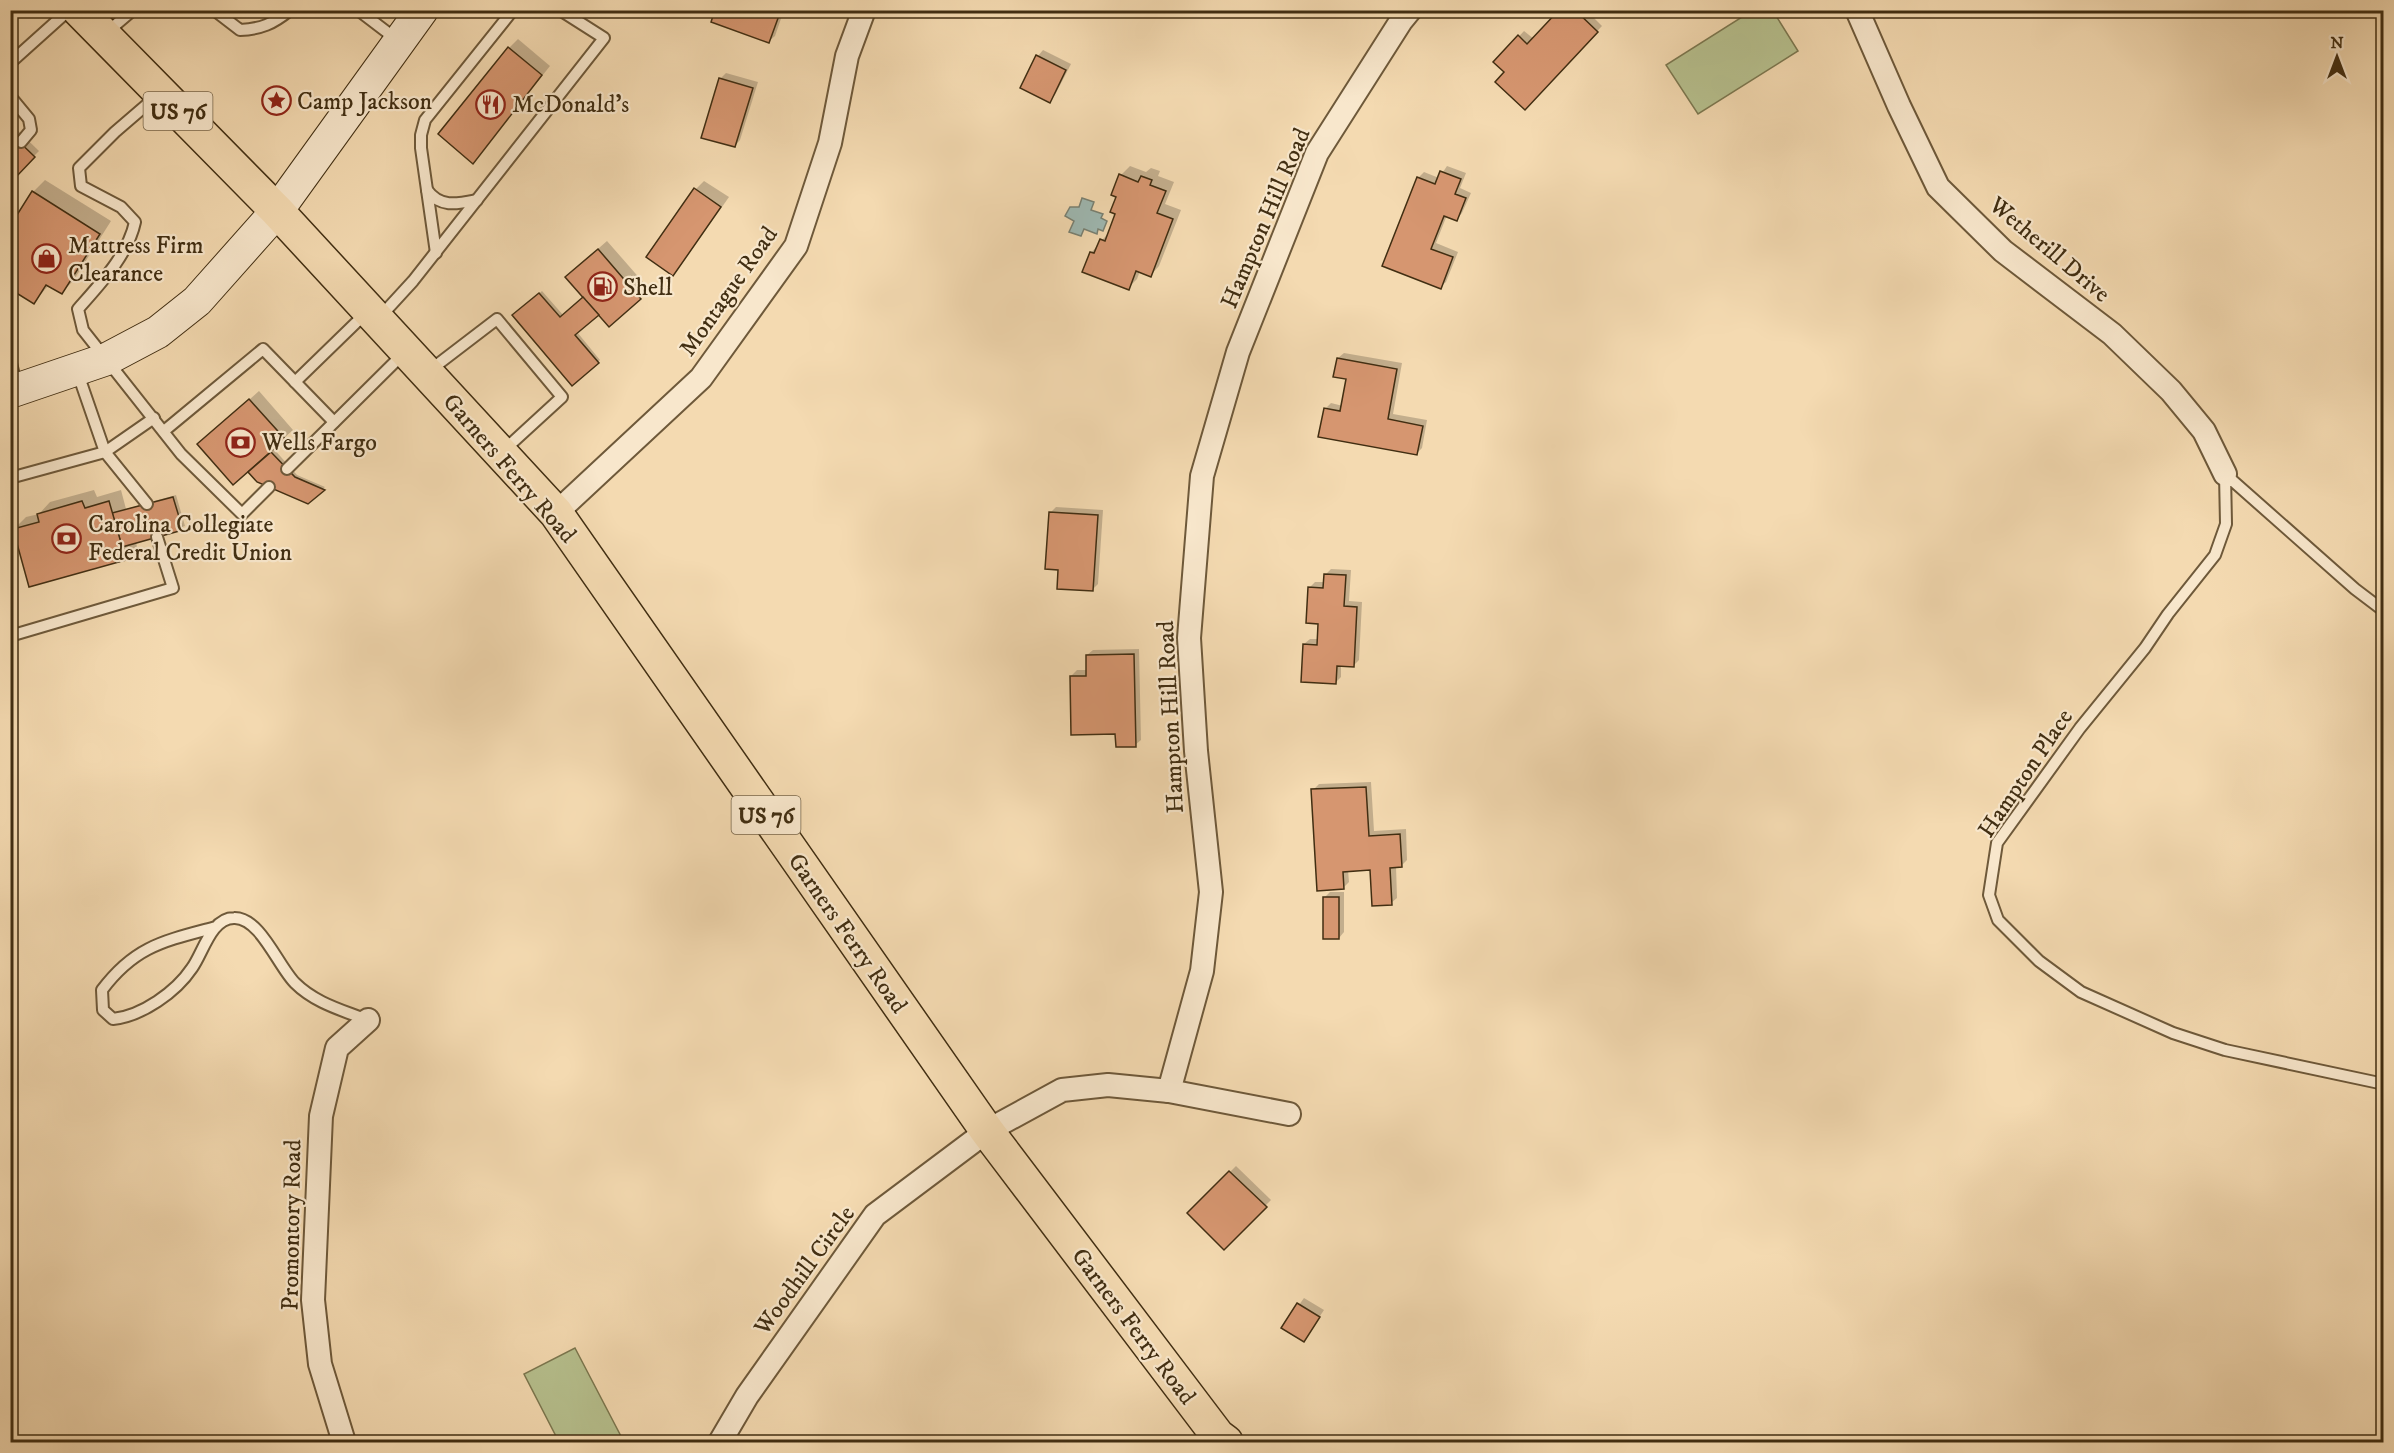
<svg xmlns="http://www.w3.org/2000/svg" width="2394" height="1453" viewBox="0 0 2394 1453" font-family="'IM FELL DW Pica',serif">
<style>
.green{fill:#b7c18f;stroke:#7c7850;stroke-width:1.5}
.water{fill:#9eb9b3;stroke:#798173;stroke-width:1.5}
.shadow{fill:#0003;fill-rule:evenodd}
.building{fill:#d69670;stroke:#412e12;stroke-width:1.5}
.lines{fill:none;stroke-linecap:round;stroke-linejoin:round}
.lane-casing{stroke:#6e593a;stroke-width:14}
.street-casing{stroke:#6e593a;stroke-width:26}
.secondary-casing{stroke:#412e12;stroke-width:34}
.primary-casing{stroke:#412e12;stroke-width:36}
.lane{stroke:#f8e7cc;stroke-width:10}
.street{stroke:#f8e7cc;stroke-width:22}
.secondary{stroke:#f8e7cc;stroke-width:32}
.primary{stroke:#f4dab1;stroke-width:33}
.labels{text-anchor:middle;stroke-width:4.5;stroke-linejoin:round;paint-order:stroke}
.shield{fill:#f8e7cc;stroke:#78664a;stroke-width:1.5}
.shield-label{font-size:22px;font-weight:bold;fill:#412e12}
.poi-label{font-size:24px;fill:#412e12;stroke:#f8e7cc;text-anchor:start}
.street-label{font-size:24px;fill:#412e12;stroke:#f8e7cc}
</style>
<rect width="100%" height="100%" fill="#f4dab1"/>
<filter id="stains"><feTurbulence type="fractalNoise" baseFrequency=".00333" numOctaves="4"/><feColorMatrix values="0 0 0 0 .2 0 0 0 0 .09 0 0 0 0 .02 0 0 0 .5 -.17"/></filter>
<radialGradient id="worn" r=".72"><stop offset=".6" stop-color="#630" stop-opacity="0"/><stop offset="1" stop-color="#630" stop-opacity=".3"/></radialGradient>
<g class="green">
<polygon points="1753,10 1773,11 1798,51 1698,114 1666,65"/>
<polygon points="575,1348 624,1442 559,1442 524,1374"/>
</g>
<polygon class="water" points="1082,198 1094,202 1091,210 1103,214 1101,218 1107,221 1103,231 1098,229 1097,234 1084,229 1081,236 1069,232 1074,221 1065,216 1070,207 1079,207"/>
<g class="shadow">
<polygon points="717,10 784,10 775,36 769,41"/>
<polygon points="1561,10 1586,10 1602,26 1525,108 1506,72 1495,62 1524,31 1534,39"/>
<polygon points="518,39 550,66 473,162 509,48"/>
<polygon points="1043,50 1071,64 1055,95 1049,101 1022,87 1038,56"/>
<polygon points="726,73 758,82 740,140 735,146 703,137 721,78"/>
<polygon points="10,123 39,151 17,173 10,167"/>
<polygon points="1130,166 1146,172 1151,168 1160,171 1158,176 1174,182 1165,204 1181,210 1159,266 1151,275 1140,271 1137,279 1128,288 1091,253 1111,230 1117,213 1121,175"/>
<polygon points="1447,166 1466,173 1460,188 1471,193 1462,213 1457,219 1447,215 1436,243 1458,252 1446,282 1440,287 1384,265 1418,178 1424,172 1439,178"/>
<path d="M45 180 111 221 73 281 61 293 49 285 34 302 33 192ZM51 279 44 290H40Z"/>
<polygon points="704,181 729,197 681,265 673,274 696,189"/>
<polygon points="607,241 649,289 609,325 599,313 577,332 600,360 573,384 514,316 542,291 563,315 585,297 576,268"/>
<polygon points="1344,353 1402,363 1393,414 1427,420 1422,448 1416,454 1325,409 1331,403 1343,406 1348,378 1338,358"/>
<polygon points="259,391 293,430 273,448 297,475 325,487 308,502 208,436"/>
<polygon points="94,490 97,497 121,490 126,509 176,495 185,526 136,542 137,547 125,559 14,529 26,517 39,514 50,502"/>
<polygon points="1056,507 1103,510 1098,584 1092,590 1059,568 1050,513"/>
<polygon points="1331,569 1351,570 1349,601 1362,602 1359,660 1353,666 1341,665 1341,677 1335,683 1304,644 1310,639 1319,639 1320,622 1309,588 1315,582 1325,582 1326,574"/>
<polygon points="1139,649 1141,740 1135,745 1117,733 1071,676 1077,670 1088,670 1087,655 1093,650"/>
<polygon points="1371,782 1374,831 1406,829 1407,860 1401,866 1396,866 1397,898 1391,903 1372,869 1348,870 1349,882 1343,888 1313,790 1319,784"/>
<polygon points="1330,892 1344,892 1344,932 1339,938 1324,898"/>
<polygon points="1236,1166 1271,1200 1224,1247 1189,1213"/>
<polygon points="1304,1298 1324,1310 1304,1340 1283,1327"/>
</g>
<g class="building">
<polygon points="715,10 781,10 769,43 711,22"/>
<polygon points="1559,10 1575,10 1598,32 1525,110 1495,82 1504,72 1493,62 1518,35 1527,44"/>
<polygon points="508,47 542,75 473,164 438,134"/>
<polygon points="1036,55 1066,70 1050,103 1020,88"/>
<polygon points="719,78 753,88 735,147 701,138"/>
<polygon points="10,133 35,157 17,176 10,168"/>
<polygon points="1440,171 1461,179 1455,194 1466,198 1457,221 1444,216 1431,249 1453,257 1441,289 1382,266 1417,177 1435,184"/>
<polygon points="1119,174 1138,182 1141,176 1152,180 1150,185 1166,191 1157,213 1173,219 1151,277 1136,271 1129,290 1082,272 1090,252 1094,253 1100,239 1105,241 1115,214 1110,212 1116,197 1111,195"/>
<polygon points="694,188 721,207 673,276 646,257"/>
<polygon points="32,191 100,234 62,294 46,285 34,304 10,289 10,226"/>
<polygon points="598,249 641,299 609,327 565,277"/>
<polygon points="539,293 560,317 583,297 599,315 575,335 599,363 572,386 512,315"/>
<polygon points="1337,358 1397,369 1388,419 1423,426 1417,455 1318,437 1324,408 1340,411 1346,379 1333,377"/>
<polygon points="249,399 285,439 233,485 197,444"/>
<polygon points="271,452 295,477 325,490 308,504 257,482 248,472"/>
<polygon points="173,497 183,530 122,547 112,513"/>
<polygon points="82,501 85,508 109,501 126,560 29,587 13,529 39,522 37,514"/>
<polygon points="1049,512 1098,515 1093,591 1057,589 1058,570 1045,569"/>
<polygon points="1324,574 1346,575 1344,606 1357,607 1354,667 1337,666 1336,684 1301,682 1303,644 1317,645 1318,624 1306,623 1308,587 1323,588"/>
<polygon points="1134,654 1136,747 1116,747 1115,734 1071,735 1070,676 1086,676 1086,655"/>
<polygon points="1366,787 1369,836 1400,834 1402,867 1390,868 1392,905 1372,906 1370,870 1343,872 1344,889 1317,891 1311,789"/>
<rect x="1323" y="897" width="16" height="42"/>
<polygon points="1229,1171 1267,1207 1224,1250 1187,1213"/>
<polygon points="1297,1303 1320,1317 1304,1342 1281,1328"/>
</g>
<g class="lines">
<defs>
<g id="lane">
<path d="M214 10 240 30C261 29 273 24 290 10"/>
<polyline points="358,10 396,39"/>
<polyline points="106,33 133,10"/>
<polyline points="10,63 69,10"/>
<path d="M158 95 115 132 79 168 81 186 121 207 135 222C128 255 100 284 78 309L83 330 181 454 242 514 269 487"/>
<polyline points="10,96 29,119 31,130 21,142"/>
<path d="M427 190C440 208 457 204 477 200"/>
<polyline points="436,253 421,148 421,135 425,120 513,10"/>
<polyline points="380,317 413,281 604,38 560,10"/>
<polyline points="10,359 17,388"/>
<polyline points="77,371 105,452 147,504"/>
<polyline points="429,371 497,319 562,397 503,451"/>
<polyline points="295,382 366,313"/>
<polyline points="164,431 263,349 334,422"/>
<polyline points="287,469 404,353"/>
<polyline points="10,478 105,452 154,418"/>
<polyline points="2384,611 2355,589 2225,474 2226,524 2215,555 2168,614 2145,648 2080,728 1997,843 1989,895 1998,920 2039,961 2081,992 2173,1033 2225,1050 2384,1084"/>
<polyline points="10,636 173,588 157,537"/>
<path d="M216 927C164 941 135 946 102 990L103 1010 113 1019C142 1016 176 992 192 968 203 953 211 918 234 918 260 917 278 966 295 983 315 1003 342 1010 367 1020"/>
</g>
<g id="street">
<polyline points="1857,10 1899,106 1938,187 2003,251 2112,334 2171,391 2204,431 2225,474"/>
<polyline points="556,513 701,378 796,246 830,143 847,56 864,10"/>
<polyline points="1169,1091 1289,1114"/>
<polyline points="344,1442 320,1364 313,1300 321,1116 337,1048 368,1020"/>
<polyline points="720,1442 747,1396 875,1215 987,1131 1062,1090 1108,1085 1169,1091 1202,971 1211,892 1196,751 1189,638 1202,476 1238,352 1317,153 1401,21 1410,10"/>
</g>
<polyline id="secondary" points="10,392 107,359 158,332 197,301 277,211 422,10"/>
<polyline id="primary" points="79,10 277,211 556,513 987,1131 1218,1436 1226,1442"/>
</defs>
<use href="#lane" class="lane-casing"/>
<use href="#street" class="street-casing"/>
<use href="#secondary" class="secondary-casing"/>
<use href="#primary" class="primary-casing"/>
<use href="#lane" class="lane"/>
<use href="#street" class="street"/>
<use href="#secondary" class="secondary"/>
<use href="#primary" class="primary"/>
</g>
<defs>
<symbol id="sight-ring" viewBox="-11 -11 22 22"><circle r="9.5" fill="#f8e7cc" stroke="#8f2418" stroke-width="1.5"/><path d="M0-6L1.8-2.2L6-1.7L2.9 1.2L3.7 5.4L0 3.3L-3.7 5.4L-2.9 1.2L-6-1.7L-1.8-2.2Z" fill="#8f2418"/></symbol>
<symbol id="restaurant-ring" viewBox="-11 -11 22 22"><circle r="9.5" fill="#f8e7cc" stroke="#8f2418" stroke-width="1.5"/><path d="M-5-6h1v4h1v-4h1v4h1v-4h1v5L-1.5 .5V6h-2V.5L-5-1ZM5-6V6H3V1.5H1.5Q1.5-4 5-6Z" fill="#8f2418"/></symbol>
<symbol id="shop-ring" viewBox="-11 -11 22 22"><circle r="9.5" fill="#f8e7cc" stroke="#8f2418" stroke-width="1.5"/><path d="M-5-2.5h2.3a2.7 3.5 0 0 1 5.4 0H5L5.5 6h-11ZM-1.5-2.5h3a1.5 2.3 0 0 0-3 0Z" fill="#8f2418"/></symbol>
<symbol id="fuel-ring" viewBox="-11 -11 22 22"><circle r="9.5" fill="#f8e7cc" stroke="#8f2418" stroke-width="1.5"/><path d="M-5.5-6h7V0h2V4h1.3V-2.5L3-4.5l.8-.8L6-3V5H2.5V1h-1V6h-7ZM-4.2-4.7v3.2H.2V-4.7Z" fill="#8f2418"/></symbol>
<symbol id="bank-ring" viewBox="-11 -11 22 22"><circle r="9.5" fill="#f8e7cc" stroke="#8f2418" stroke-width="1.5"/><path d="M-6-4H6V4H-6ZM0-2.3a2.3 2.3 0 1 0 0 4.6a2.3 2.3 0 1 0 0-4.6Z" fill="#8f2418"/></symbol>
</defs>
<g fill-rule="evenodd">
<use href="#sight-ring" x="260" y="84" width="33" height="33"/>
<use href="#restaurant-ring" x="474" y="88" width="33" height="33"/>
<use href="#shop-ring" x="30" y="242" width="33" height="33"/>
<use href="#fuel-ring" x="586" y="270" width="33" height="33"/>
<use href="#bank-ring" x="224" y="426" width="33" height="33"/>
<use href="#bank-ring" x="50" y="522" width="33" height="33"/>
</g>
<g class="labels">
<g class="shield">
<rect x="143.5" y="92" width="69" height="38" rx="4.5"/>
<rect x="731.5" y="796" width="69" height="38" rx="4.5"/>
</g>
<g class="shield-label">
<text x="178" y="119">US 76</text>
<text x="766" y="823">US 76</text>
</g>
<g class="poi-label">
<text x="297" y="109">Camp Jackson</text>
<text x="512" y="112">McDonald's</text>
<text x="68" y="253">Mattress Firm<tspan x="68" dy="28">Clearance</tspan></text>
<text x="623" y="295">Shell</text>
<text x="262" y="450">Wells Fargo</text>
<text x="88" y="532">Carolina Collegiate<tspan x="88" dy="28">Federal Credit Union</tspan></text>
</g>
<g class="street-label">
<text transform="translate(1265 218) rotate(-67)" y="8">Hampton Hill Road</text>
<text transform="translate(2050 249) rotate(40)" y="8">Wetherill Drive</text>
<text transform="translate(728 291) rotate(-55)" y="8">Montague Road</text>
<text transform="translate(510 468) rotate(49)" y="8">Garners Ferry Road</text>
<text transform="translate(1170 717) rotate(-93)" y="8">Hampton Hill Road</text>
<text transform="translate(2025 773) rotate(-56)" y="8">Hampton Place</text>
<text transform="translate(848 933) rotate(55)" y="8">Garners Ferry Road</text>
<text transform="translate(291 1225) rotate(-89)" y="8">Promontory Road</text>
<text transform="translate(804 1270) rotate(-54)" y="8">Woodhill Circle</text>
<text transform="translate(1134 1326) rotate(53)" y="8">Garners Ferry Road</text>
</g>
</g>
<rect width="2394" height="1453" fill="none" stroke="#f4dab1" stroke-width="36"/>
<rect x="12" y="12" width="2370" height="1429" fill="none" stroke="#412e12" stroke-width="3"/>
<rect x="18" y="18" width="2358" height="1417" fill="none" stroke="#412e12" stroke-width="1.5"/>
<g transform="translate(2337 57)" stroke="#f8e7cc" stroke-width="4.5" paint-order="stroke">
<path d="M0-4.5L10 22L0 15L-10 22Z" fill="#412e12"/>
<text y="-9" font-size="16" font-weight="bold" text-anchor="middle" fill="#412e12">N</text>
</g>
<rect width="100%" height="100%" filter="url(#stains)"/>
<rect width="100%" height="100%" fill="url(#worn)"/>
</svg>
